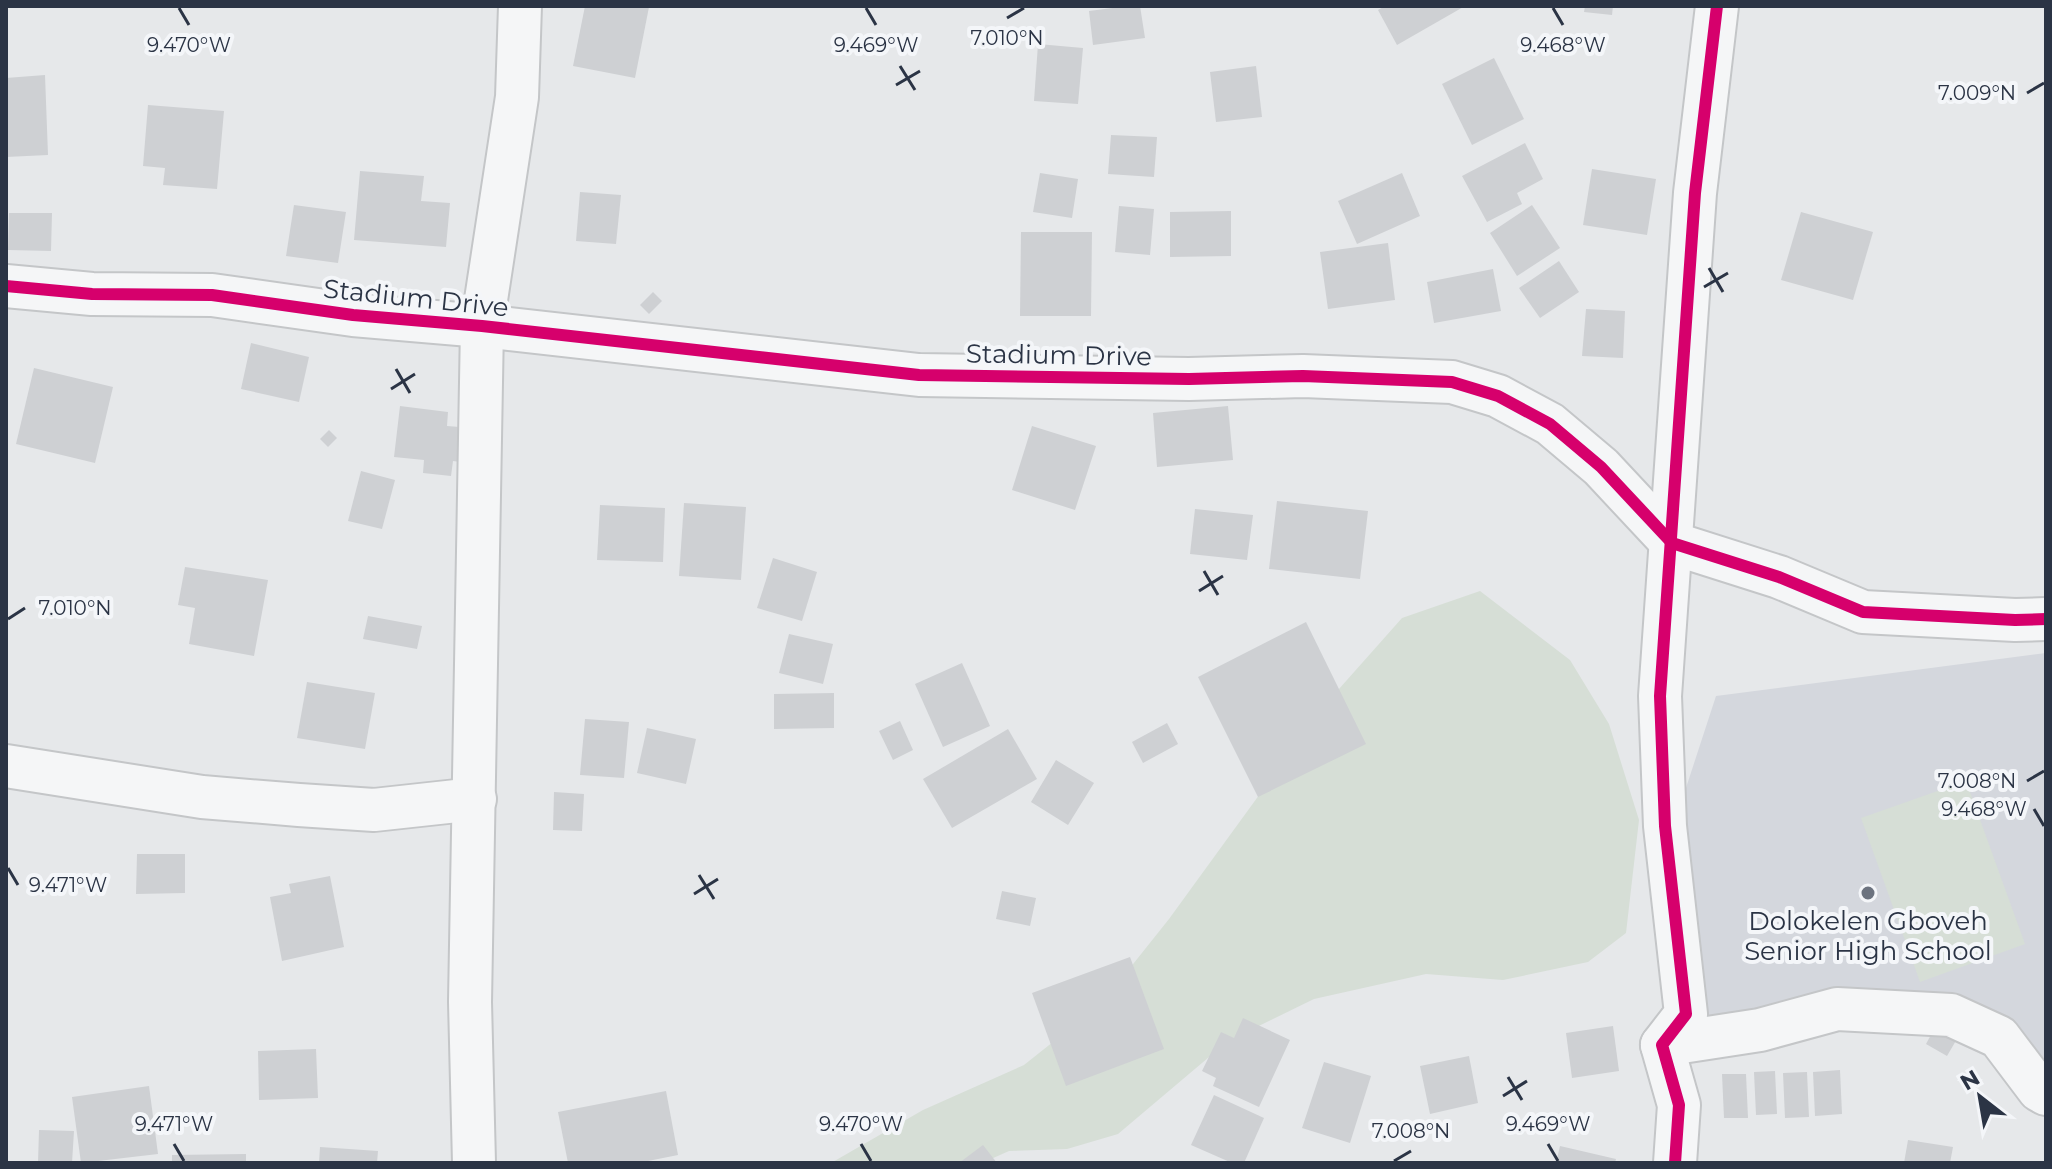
<svg xmlns="http://www.w3.org/2000/svg" width="2052" height="1169" viewBox="0 0 2052 1169" font-family="Montserrat,sans-serif">
<style>
.built{fill:#d4d7dd}
.green{fill:#d6ded6}
.building{fill:#ced0d3}
.lines{fill:none;stroke-linecap:round;stroke-linejoin:round}
.minor-casing{stroke:#c4c6c8;stroke-width:46}
.minor{stroke:#f5f6f7;stroke-width:42}
.cycleway-casing{stroke:#f4f6f9;stroke-width:17}
.cycleway{stroke:#d6006c;stroke-width:12}
.ticks{fill:none;stroke:#2b3445;stroke-width:3}
.poi-dot{fill:#6c737f;stroke:#f4f6f9;stroke-width:3}
.labels{text-anchor:middle;stroke-width:8;stroke-linejoin:round;paint-order:stroke}
.street-label{font-size:26px;fill:#2b3445;stroke:#f4f6f9}
.poi-label{font-size:26px;fill:#2b3445;stroke:#f4f6f9}
.ticks-label{font-size:20px;text-anchor:middle;fill:#2b3445;stroke:#f4f6f9;stroke-width:8;stroke-linejoin:round;paint-order:stroke}
</style>
<rect width="100%" height="100%" fill="#e6e8ea"/>
<polygon class="built" points="2046,653 2046,1083 2024,1044 1924,992 1698,1017 1684,794 1716,696"/>
<g class="green">
<polygon points="1480,591 1570,660 1609,724 1639,820 1626,933 1588,962 1503,980 1426,974 1314,999 1228,1041 1118,1134 1067,1149 1009,1151 982,1163 831,1163 923,1110 1024,1065 1102,1003 1169,919 1323,707 1402,618"/>
<polygon points="1966,781 2025,944 1920,982 1861,818"/>
</g>
<g class="building">
<polygon points="585,6 649,7 635,78 573,66"/>
<polygon points="1128,6 1140,6 1145,38 1093,45 1089,11"/>
<polygon points="1385,6 1465,6 1397,45 1378,10"/>
<polygon points="1585,6 1613,6 1612,15 1584,12"/>
<polygon points="1038,44 1083,48 1078,104 1034,101"/>
<polygon points="1494,58 1524,119 1472,145 1442,84"/>
<polygon points="1256,66 1262,117 1216,122 1210,72"/>
<polygon points="45,75 48,155 6,157 6,78"/>
<polygon points="148,105 224,111 217,189 163,185 165,168 143,166"/>
<polygon points="1111,135 1157,137 1154,177 1108,174"/>
<polygon points="1525,143 1543,179 1517,193 1522,204 1487,222 1462,176"/>
<polygon points="1592,169 1656,179 1647,235 1583,225"/>
<polygon points="360,171 424,176 421,201 450,203 446,247 354,240"/>
<polygon points="1040,173 1078,179 1072,218 1033,212"/>
<polygon points="1402,173 1420,216 1357,244 1338,201"/>
<polygon points="580,192 621,195 616,244 576,241"/>
<polygon points="294,205 346,212 338,263 286,256"/>
<polygon points="1532,205 1560,248 1517,276 1490,233"/>
<polygon points="1119,206 1154,209 1150,255 1115,252"/>
<polygon points="1231,211 1231,256 1170,257 1170,212"/>
<polygon points="1801,212 1873,232 1853,300 1781,280"/>
<polygon points="9,213 52,213 51,251 8,250"/>
<polygon points="1021,232 1092,232 1091,316 1020,316"/>
<polygon points="1388,243 1395,300 1328,309 1320,252"/>
<polygon points="1559,261 1579,292 1540,318 1519,288"/>
<polygon points="1493,269 1501,311 1434,323 1427,282"/>
<polygon points="653,292 662,301 649,314 640,305"/>
<polygon points="1586,309 1625,311 1623,358 1582,356"/>
<polygon points="251,343 309,357 299,402 241,389"/>
<polygon points="34,368 113,387 95,463 16,444"/>
<polygon points="400,406 448,412 447,426 472,428 468,463 453,461 451,476 423,473 424,460 394,457"/>
<polygon points="1228,406 1233,460 1157,467 1153,413"/>
<polygon points="1032,426 1096,446 1075,510 1012,490"/>
<polygon points="329,430 337,438 328,447 320,439"/>
<polygon points="361,471 395,480 382,529 348,521"/>
<polygon points="1277,501 1368,511 1360,579 1269,569"/>
<polygon points="684,503 746,507 741,580 679,576"/>
<polygon points="600,505 665,508 663,562 597,560"/>
<polygon points="1195,509 1253,515 1247,560 1190,554"/>
<polygon points="773,558 817,572 802,621 757,608"/>
<polygon points="185,567 268,580 254,656 189,644 195,608 178,605"/>
<polygon points="368,616 422,626 417,649 363,639"/>
<polygon points="1306,622 1366,744 1258,797 1198,677"/>
<polygon points="789,634 833,644 823,684 779,673"/>
<polygon points="962,663 990,726 943,747 915,684"/>
<polygon points="307,682 375,693 365,749 297,738"/>
<polygon points="834,693 834,728 774,729 774,694"/>
<polygon points="585,719 629,722 624,778 580,775"/>
<polygon points="900,721 913,750 893,760 879,731"/>
<polygon points="1167,723 1178,744 1143,763 1132,742"/>
<polygon points="647,728 696,739 686,784 637,773"/>
<polygon points="1008,729 1037,779 952,828 923,779"/>
<polygon points="1056,760 1094,783 1068,825 1031,802"/>
<polygon points="554,792 584,794 582,831 553,830"/>
<polygon points="137,854 185,854 185,893 136,894"/>
<polygon points="330,876 344,947 282,961 270,897 291,893 289,884"/>
<polygon points="1002,891 1036,898 1030,926 996,919"/>
<polygon points="1130,957 1164,1049 1066,1086 1032,993"/>
<polygon points="1243,1018 1290,1040 1259,1107 1213,1086 1216,1078 1202,1071 1221,1032 1234,1038"/>
<polygon points="1939,1020 1961,1032 1947,1056 1926,1044"/>
<polygon points="1613,1026 1619,1071 1572,1078 1566,1033"/>
<polygon points="316,1049 318,1098 259,1100 258,1051"/>
<polygon points="1469,1056 1478,1103 1430,1114 1420,1066"/>
<polygon points="1324,1062 1371,1076 1350,1143 1302,1128"/>
<polygon points="1840,1070 1842,1114 1815,1116 1813,1072"/>
<polygon points="1775,1071 1777,1114 1756,1115 1754,1072"/>
<polygon points="1807,1072 1809,1117 1785,1118 1783,1073"/>
<polygon points="1722,1074 1746,1074 1748,1118 1724,1118"/>
<polygon points="149,1086 158,1154 81,1163 72,1097"/>
<polygon points="666,1091 678,1155 638,1163 568,1163 558,1112"/>
<polygon points="1214,1095 1264,1118 1244,1163 1232,1163 1191,1145"/>
<polygon points="39,1130 74,1131 72,1163 38,1162"/>
<polygon points="1908,1140 1953,1147 1950,1163 1904,1163"/>
<polygon points="983,1145 997,1163 959,1163"/>
<polygon points="1560,1146 1616,1159 1615,1163 1556,1163"/>
<polygon points="320,1147 378,1151 377,1163 319,1163"/>
<polygon points="246,1154 246,1163 172,1163 172,1155"/>
</g>
<g class="lines">
<defs>
<g id="minor">
<polyline points="6,286 92,294 212,295 353,315 482,326 919,375 1189,379 1303,376 1452,382 1498,396 1550,424 1601,467 1672,543 1779,577 1863,612 2015,620 2046,619"/>
<polyline points="6,766 202,797 299,805 374,810 475,799"/>
<polyline points="1662,1045 1760,1030 1837,1009 1951,1015 1999,1037 2039,1090 2046,1094"/>
<polyline points="474,1163 470,1002 482,326 517,97 520,6"/>
<polyline points="1675,1163 1679,1105 1662,1045 1686,1014 1665,826 1660,696 1695,193 1717,6"/>
</g>
</defs>
<use href="#minor" class="minor-casing"/>
<use href="#minor" class="minor"/>
<defs>
<g id="cycleway">
<polyline points="6,286 92,294 212,295 353,315 482,326 919,375 1189,379 1303,376 1452,382 1498,396 1550,424 1601,467 1672,543 1779,577 1863,612 2015,620 2046,619"/>
<polyline points="1675,1163 1679,1105 1662,1045 1686,1014 1665,826 1660,696 1695,193 1717,6"/>
</g>
</defs>
<use href="#cycleway" class="cycleway-casing"/>
<use href="#cycleway" class="cycleway"/>
</g>
<path class="ticks" d="M179 8 189 25M866 8 876 25M1553 8 1563 25M1007 18 1024 8M900 66 915 90M896 85 920 71M2027 93 2044 83M1709 268 1723 292M1704 287 1728 273M396 369 410 393M391 389 415 374M1204 571 1218 595M1199 591 1223 576M8 619 25 608M2027 781 2044 771M2034 809 2044 826M8 868 18 885M699 875 714 899M694 894 718 879M1508 1077 1522 1100M1503 1096 1527 1081M174 1144 184 1161M861 1144 871 1161M1548 1144 1558 1161M1394 1161 1411 1151"/>
<circle class="poi-dot" cx="1868" cy="893" r="8"/>
<g class="labels">
<g class="street-label">
<text transform="translate(416 298) rotate(6)" y="9">Stadium Drive</text>
<text transform="translate(1059 355) rotate(1)" y="9">Stadium Drive</text>
</g>
<g class="poi-label">
<text x="1868" y="930">Dolokelen Gboveh<tspan x="1868" dy="30">Senior High School</tspan></text>
</g>
</g>
<g class="ticks-label">
<text x="1007" y="45">7.010°N</text>
<text x="189" y="52">9.470°W</text>
<text x="876" y="52">9.469°W</text>
<text x="1563" y="52">9.468°W</text>
<text x="1977" y="100">7.009°N</text>
<text x="75" y="615">7.010°N</text>
<text x="1977" y="788">7.008°N</text>
<text x="1984" y="816">9.468°W</text>
<text x="68" y="892">9.471°W</text>
<text x="174" y="1131">9.471°W</text>
<text x="861" y="1131">9.470°W</text>
<text x="1548" y="1131">9.469°W</text>
<text x="1411" y="1138">7.008°N</text>
</g>
<rect width="2052" height="1169" fill="none" stroke="#2b3445" stroke-width="16"/>
<g transform="translate(1980 1097) rotate(329)" stroke="#f4f6f9" stroke-width="6" paint-order="stroke">
<path d="M0-6L14 30L0 20L-14 30Z" fill="#2b3445"/>
<text y="-12" font-size="22" font-weight="bold" text-anchor="middle" fill="#2b3445">N</text>
</g>
</svg>
